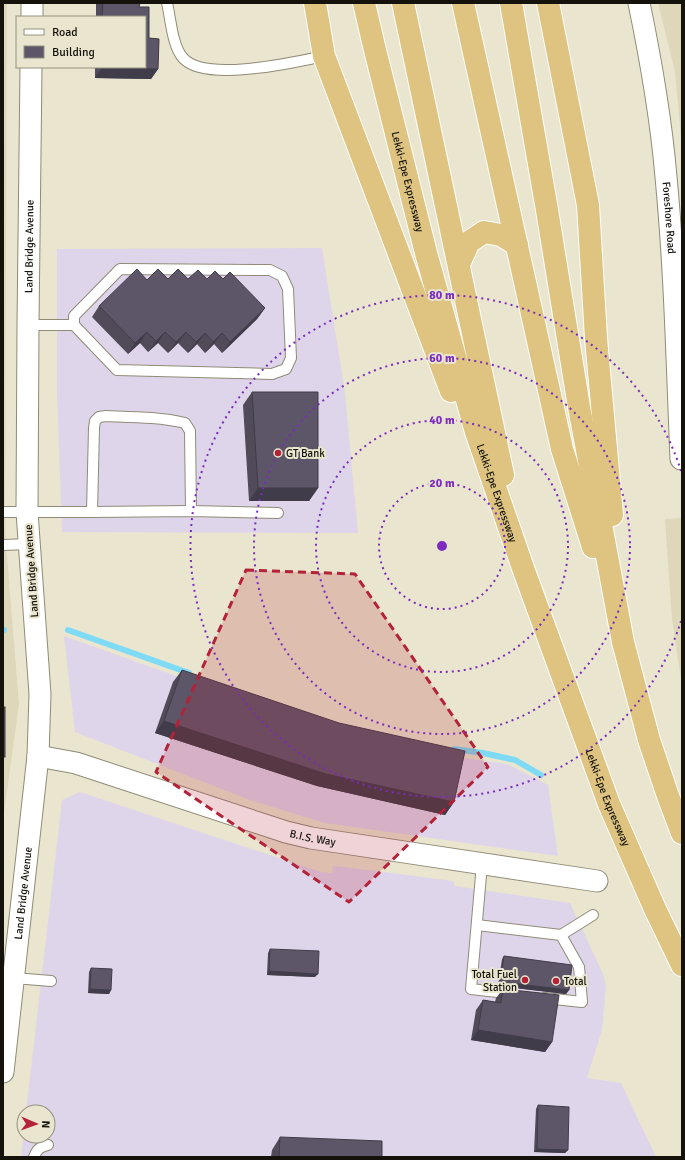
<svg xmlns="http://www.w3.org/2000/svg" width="685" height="1160" viewBox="0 0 685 1160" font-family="Signika,sans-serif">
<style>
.commercial{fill:#dfd5ea}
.built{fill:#ded7ba}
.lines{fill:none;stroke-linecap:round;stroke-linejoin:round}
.stream{stroke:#7fdbf5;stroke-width:6}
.service-casing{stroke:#908b77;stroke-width:12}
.minor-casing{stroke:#908b77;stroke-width:23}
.trunk-casing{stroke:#fff;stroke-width:24}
.service{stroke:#fff;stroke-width:10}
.minor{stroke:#fff;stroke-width:21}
.trunk{stroke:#dec480;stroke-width:22}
.wall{fill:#504a59}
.shaded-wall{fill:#413c49}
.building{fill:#5d5668;stroke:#413c49}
.marked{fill:#b42238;fill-opacity:0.2;stroke:#b42238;stroke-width:3;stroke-dasharray:8 5;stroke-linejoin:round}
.ring{fill:none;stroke:#7b2cbf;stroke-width:2;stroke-dasharray:2 4}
.poi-dot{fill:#b42238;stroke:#e9e5ce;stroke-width:1.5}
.labels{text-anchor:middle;stroke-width:4;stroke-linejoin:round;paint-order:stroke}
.street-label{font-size:11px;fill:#14120a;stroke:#e9e5ce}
.poi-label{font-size:11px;fill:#14120a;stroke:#e9e5ce;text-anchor:start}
.centre{fill:#7b2cbf;stroke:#e9e5ce;stroke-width:2}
.ring-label{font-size:12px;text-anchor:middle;font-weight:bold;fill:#7b2cbf;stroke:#e9e5ce;stroke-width:4;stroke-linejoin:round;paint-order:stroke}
</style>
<rect width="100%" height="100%" fill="#e9e5ce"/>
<g class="commercial">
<polygon points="322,248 345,393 358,533 62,532 57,393 57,249"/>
<polygon points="64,636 314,725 408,750 507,764 548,785 558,856 325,823 250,800 75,732"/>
<polygon points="80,792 321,872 332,873 333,866 344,867 453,881 455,886 570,903 603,974 606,986 602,1030 587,1078 621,1083 656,1157 21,1157 24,1131 24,1136 48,1136 48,1112 26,1112 62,800"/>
</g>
<g class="built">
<polygon points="3,3 7,3 5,511 6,545 19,704 3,820"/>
<polygon points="658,3 682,3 682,149 675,71"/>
<polygon points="682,518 682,686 672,619 665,519"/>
</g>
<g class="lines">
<g class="stream">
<polyline points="3,630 4,630"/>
<polyline points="68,630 189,673"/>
<polyline points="454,749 483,753 515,760 541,775"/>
</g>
<defs>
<g id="service">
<path d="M167 3C171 20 172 45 183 58 205 83 295 62 324 56"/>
<polyline points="28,325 74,325 117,370 272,374 286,369 291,358 288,289 282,276 270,270 120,269 74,316 74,325"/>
<polyline points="3,512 92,512 191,511 278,513"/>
<path d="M92 512 94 428 95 421 99 417 106 416C133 417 160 417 185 423L190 431 191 511"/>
<polyline points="3,545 29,544"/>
<polyline points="482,864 471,989 514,994"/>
<polyline points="477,925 561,935"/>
<polyline points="14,978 51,981"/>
<polyline points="545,998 582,1002 579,967 561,935 593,915"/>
<path d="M34 1157C37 1149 40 1147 48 1145"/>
</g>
<g id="minor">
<path id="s1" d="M639 3C651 61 661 118 666 177 675 271 677 365 681 459"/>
<polyline points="32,17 32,3"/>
<path id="s2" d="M38 756 76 763 286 832 311 838 597 881"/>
<path id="s3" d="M3 1072 38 756 40 694 27 512 28 325 31 67"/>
</g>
<g id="trunk">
<polyline points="315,3 324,56 451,391"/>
<path id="s4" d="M364 3 374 46 426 253 476 432 523 568 609 804 655 909 682 965"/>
<polyline points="403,3 503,475"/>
<polyline points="463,3 562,449 593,547"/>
<polyline points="511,3 547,210 579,407 623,642 649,740 668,796 682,833"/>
<polyline points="548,3 588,205 596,338 612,515"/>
<polyline points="459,264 469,242 484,232 501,235 517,245"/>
</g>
</defs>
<use href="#service" class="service-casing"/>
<use href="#minor" class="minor-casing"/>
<use href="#trunk" class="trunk-casing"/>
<use href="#service" class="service"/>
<use href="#minor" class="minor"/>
<use href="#trunk" class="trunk"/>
</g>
<g class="wall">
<polygon points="96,3 140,3 139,7 149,7 149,38 159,39 158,69 151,79 95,78 95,67 145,67 145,17 96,17"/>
<polygon points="168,279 223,279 265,308 257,319 222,353 214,344 205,353 197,344 188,353 178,343 168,353 158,343 148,352 140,343 128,354 92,317 99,306 147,280"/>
<polygon points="252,392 318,488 309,501 249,501 243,405"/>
<polygon points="182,670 454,802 445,815 317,786 155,733 173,682"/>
<polygon points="270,949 315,977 267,975 268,953"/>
<polygon points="504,956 569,990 566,994 498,986 502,959"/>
<polygon points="91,968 111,990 109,994 88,993 89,972"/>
<polygon points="503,989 552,1042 545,1052 471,1040 476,1010 483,1000 495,1002 496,998"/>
<polygon points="538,1105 568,1150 565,1153 534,1152 536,1109"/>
<polygon points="280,1137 382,1157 271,1157 272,1150"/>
</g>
<g class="shaded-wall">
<polygon points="102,68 158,69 151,79 95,78"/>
<polygon points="265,308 257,319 222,353 230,342"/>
<polygon points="147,332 140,343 128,354 135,343"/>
<polygon points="165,332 158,343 148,352 156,341"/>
<polygon points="186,332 178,343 168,353 176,342"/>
<polygon points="205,333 197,344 188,353 196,342"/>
<polygon points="222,333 214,344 205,353 213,342"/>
<polygon points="258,488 318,488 309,501 249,501"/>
<polygon points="164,721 454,802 445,815 317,786 155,733"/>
<polygon points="269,971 318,974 315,977 267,975"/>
<polygon points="500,982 569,990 566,994 498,986"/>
<polygon points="90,989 111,990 109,994 88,993"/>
<polygon points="478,1030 552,1042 545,1052 471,1040"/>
<polygon points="537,1149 568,1150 565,1153 534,1152"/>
</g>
<g class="building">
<polygon points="103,3 140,3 139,7 149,7 149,38 159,39 158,69 102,68 102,67 145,67 145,17 102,17"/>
<polygon points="137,269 147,280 158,269 168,279 178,269 188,279 198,270 207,279 215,271 223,279 230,272 265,308 230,342 222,333 213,342 205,333 196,342 186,332 176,342 165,332 156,341 147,332 135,343 99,306"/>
<polygon points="252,392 318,392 318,488 258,488"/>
<polygon points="182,670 339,723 465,751 454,802 326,774 164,721"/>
<rect x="3" y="707" width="2" height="50"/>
<polygon points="270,949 319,951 318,974 269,971"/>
<polygon points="504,956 572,965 569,990 500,982"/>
<polygon points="91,968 112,969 111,990 90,989"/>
<polygon points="503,989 559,995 552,1042 478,1030 483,1000 501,1003"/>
<polygon points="538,1105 569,1107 568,1150 537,1149"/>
<polygon points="280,1137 382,1141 382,1157 279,1157"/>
</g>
<path class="marked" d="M246 570 355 574 488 767 349 902 156 772Z"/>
<g class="ring">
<circle cx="442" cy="546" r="63"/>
<circle cx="442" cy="546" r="126"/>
<circle cx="442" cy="546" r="188"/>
<path d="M681 621A251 251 0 1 1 681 471"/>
</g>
<g class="poi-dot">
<circle cx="278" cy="453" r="4"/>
<circle cx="525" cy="980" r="4"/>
<circle cx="556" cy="981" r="4"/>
</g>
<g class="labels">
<g class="street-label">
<text dy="4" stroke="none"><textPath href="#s4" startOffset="184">Lekki-Epe Expressway</textPath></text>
<text dy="4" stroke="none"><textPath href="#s1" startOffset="217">Foreshore Road</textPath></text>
<text dy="4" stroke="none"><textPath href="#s3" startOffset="828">Land Bridge Avenue</textPath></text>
<text dy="4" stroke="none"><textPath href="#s4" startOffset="508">Lekki-Epe Expressway</textPath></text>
<text transform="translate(31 571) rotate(-94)" y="4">Land Bridge Avenue</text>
<text dy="4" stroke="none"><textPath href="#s4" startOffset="832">Lekki-Epe Expressway</textPath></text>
<text dy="4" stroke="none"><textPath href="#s2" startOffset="287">B.I.S. Way</textPath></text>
<text dy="4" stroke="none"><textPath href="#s3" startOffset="180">Land Bridge Avenue</textPath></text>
</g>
<g class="poi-label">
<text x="286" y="457">GT Bank</text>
<text x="517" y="978" text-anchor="end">Total Fuel<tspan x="517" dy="13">Station</tspan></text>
<text x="564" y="985">Total</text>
</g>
</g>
<circle cx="442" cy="546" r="6" class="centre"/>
<g class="ring-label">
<text x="442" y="299">80 m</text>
<text x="442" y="362">60 m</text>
<text x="442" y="424">40 m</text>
<text x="442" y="487">20 m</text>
</g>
<rect width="685" height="1160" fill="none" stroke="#14120a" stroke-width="8"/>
<rect x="16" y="16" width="130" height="52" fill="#e9e5ce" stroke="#949180"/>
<rect x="24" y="29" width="20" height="6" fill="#ffffff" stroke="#949180"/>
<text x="52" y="36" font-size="12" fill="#14120a">Road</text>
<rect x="24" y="46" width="20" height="12" fill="#5d5668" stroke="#949180"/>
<text x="52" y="56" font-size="12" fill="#14120a">Building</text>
<g transform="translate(36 1124) rotate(92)"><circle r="19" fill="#e9e5ce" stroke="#949180"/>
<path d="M0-3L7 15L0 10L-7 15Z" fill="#b42238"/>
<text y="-6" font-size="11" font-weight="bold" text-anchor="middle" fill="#14120a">N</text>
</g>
</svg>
